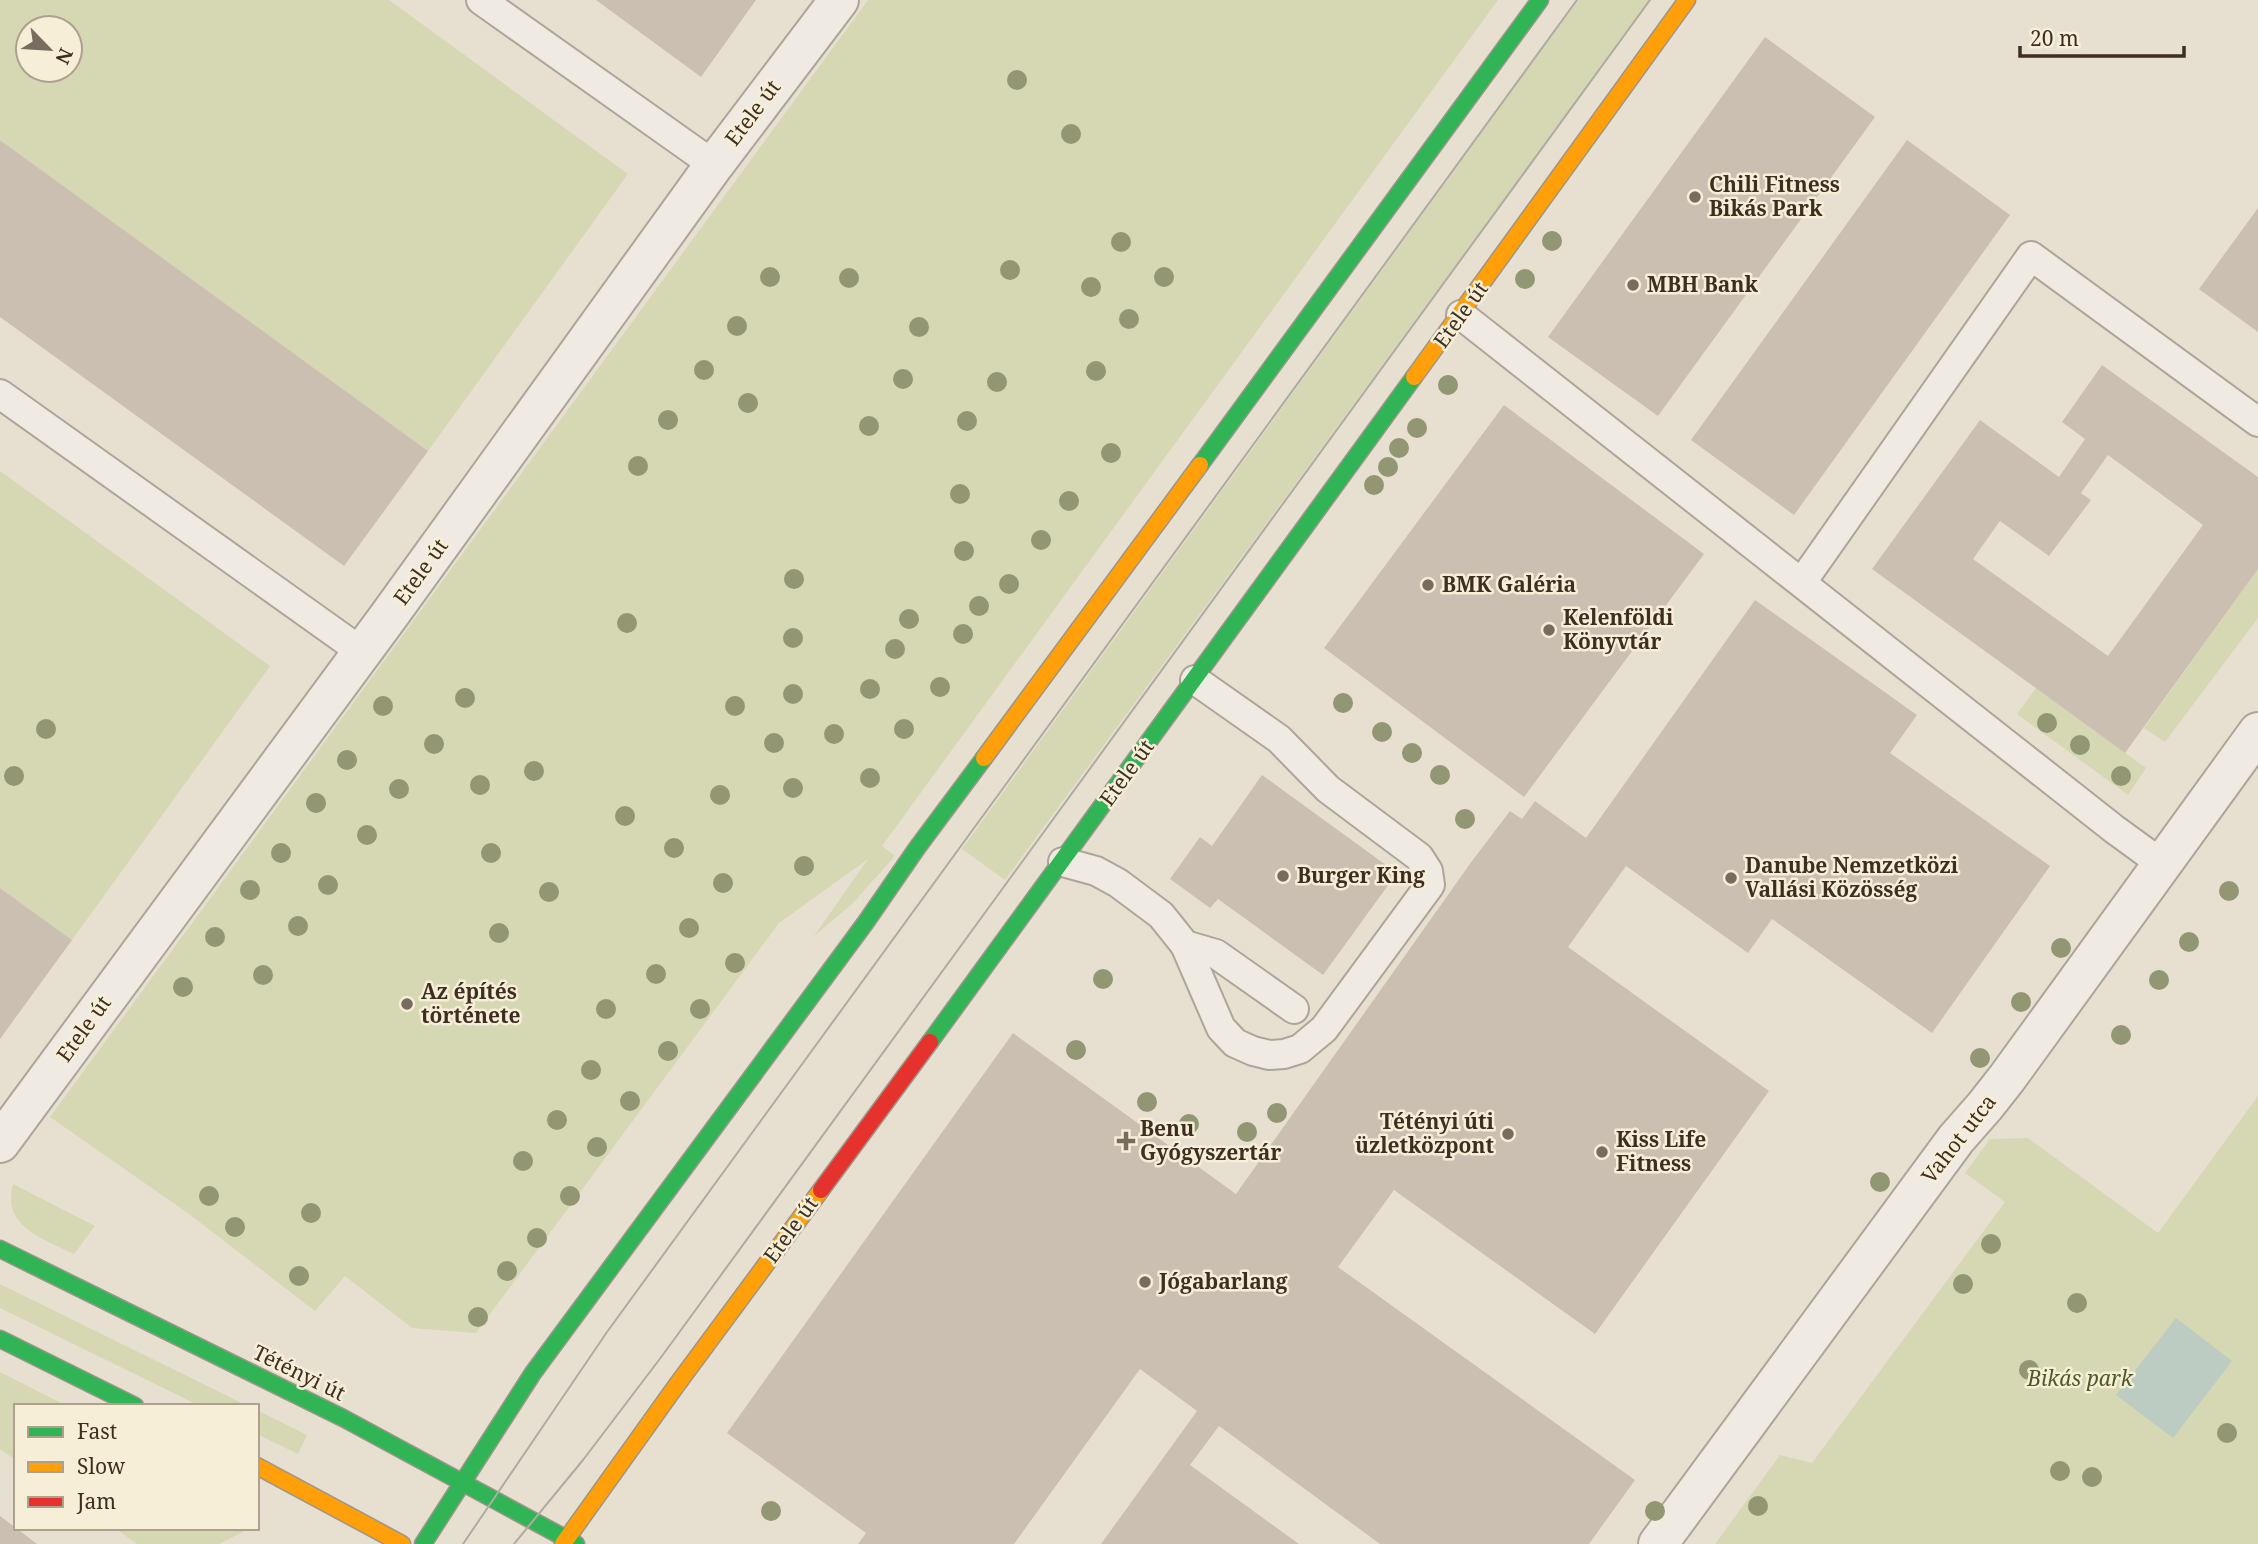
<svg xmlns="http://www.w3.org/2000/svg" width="2258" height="1544" viewBox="0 0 2258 1544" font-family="'Noto Serif',serif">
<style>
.green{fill:#d6d7b3;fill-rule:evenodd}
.water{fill:#bcccc2}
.building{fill:#cbbfb2;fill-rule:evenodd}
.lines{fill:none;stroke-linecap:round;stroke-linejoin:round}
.lane-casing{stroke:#ada599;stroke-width:32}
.street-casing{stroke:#ada599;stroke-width:42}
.fast-casing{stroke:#9c958a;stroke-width:19}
.slow-casing{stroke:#9c958a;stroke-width:19}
.jam-casing{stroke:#9c958a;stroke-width:19}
.lane{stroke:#efebe3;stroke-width:28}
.street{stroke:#efebe3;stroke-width:38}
.fast{stroke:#30b455;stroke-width:16}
.slow{stroke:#ff9f0a;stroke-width:16}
.jam{stroke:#e5322d;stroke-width:16}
.tram{stroke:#afaaa2;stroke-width:2}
.tree{fill:#929673}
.poi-dot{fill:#786c5e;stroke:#f7eed8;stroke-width:2.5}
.labels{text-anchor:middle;stroke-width:5;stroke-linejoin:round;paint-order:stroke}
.street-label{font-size:21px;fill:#3d2e20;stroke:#f7eed8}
.poi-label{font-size:21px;font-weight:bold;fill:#3d2e20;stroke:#f7eed8;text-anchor:start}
.park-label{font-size:21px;font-style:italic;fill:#4d5a26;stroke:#f7eed8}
</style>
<rect width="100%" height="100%" fill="#e7e0d1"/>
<g class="green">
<path d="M0 0H389L628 174 428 451 0 140ZM28 28H70V70H28Z"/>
<polygon points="868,0 1498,0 882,846 895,856 852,904 814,936 868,859 779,923 476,1333 412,1328 345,1276 315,1311 189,1214 50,1117"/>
<polygon points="1578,0 1650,0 1005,880 962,849"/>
<polygon points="0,471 270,666 72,940 0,888"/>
<polygon points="2258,569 2258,618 2165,742 2144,728"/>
<polygon points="2036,688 2146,768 2128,795 2017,714"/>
<polygon points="2258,1096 2258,1544 1715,1544 1780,1455 1812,1463 2005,1202 1965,1173 1990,1139 2028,1138 2158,1233"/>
<path d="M13 1184 95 1226 74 1254C44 1239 1 1227 13 1184Z"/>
<polygon points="0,1284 248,1406 200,1406 0,1308"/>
<polygon points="0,1372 67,1406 16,1406 16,1460 0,1449"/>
<polygon points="257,1410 307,1435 298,1454 257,1434"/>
<polygon points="115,1528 250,1528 219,1544 137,1544"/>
</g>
<polygon class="water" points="2176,1318 2232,1361 2173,1438 2116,1395"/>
<g class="building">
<polygon points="596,0 756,0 701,77"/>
<polygon points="1765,37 1875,117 1658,416 1548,337"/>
<polygon points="0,140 428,451 344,566 0,317"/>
<polygon points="1907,140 2010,215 1794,515 1691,440"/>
<polygon points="2258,208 2258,332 2199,289"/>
<path d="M2102 365 2258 477V569L2125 753 1872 569 1980 420 2059 477 2085 439 2062 422ZM2108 455 2203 525 2108 656 1973 559 2000 521 2049 556 2091 500 2081 493Z"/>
<polygon points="1504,405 1704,554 1524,797 1324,648"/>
<polygon points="1755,600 1917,715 1890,753 2050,866 1932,1033 1772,919 1748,953 1626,866 1568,947 1769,1091 1595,1334 1394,1190 1338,1267 1635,1480 1589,1544 1380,1544 1219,1426 1190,1465 1299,1544 1101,1544 1197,1411 1140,1369 1014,1544 858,1544 866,1533 727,1433 1013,1033 1236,1194 1472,861 1510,811 1522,819 1535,801 1586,838"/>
<polygon points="1262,775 1397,873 1323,975 1218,899 1210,908 1170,879 1200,837 1212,846"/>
<polygon points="0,888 72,940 0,1039"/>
<polygon points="0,1516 16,1528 37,1544 0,1544"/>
</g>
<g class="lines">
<defs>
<g id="lane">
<polyline points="481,0 714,165"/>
<polyline points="1461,315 2114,829 2162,864"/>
<polyline points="0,394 362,652"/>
<polyline points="1802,582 2031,256 2258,422"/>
<polyline points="1063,862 1096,871 1118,883 1161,915 1185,945 1221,1028 1235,1043 1253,1051 1269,1055 1284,1054 1300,1049 1324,1029 1430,885 1428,871 1419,857 1328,789 1279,739 1195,680"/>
<polyline points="1185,945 1216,954 1294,1009"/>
</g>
<g id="street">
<polyline points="0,1143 388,617 714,165 839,0"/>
<polyline points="1658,1544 1956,1139 1985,1106 2007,1078 2258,732"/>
</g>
<g id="fast">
<polyline points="1200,465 1540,0"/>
<polyline points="930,1042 1414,377"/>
<polyline points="0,1249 343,1418 576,1544"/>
<polyline points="0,1339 135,1406"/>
<polyline points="423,1544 533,1373 866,922 917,848 984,758"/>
</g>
<g id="slow">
<polyline points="1414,377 1687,0"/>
<polyline points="984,758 1200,465"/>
<polyline points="257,1466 402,1544"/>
<polyline points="563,1544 676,1386 821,1190"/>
</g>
<polyline id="jam" points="821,1190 930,1042"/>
</defs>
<use href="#lane" class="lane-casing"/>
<use href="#street" class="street-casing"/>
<use href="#fast" class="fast-casing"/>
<use href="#slow" class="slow-casing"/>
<use href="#jam" class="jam-casing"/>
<use href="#lane" class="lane"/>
<use href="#street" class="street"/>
<use href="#fast" class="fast"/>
<use href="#slow" class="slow"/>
<use href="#jam" class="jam"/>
<g class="tram">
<polyline points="463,1544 607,1332 1577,0"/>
<polyline points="514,1544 583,1460 662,1356 1650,0"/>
</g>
</g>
<g class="tree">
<circle cx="1017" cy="80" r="10"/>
<circle cx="1071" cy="134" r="10"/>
<circle cx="1552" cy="241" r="10"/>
<circle cx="1121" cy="242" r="10"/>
<circle cx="1010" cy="270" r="10"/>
<circle cx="770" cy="277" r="10"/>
<circle cx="1164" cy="277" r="10"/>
<circle cx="849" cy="278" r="10"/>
<circle cx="1525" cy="279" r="10"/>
<circle cx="1091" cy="287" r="10"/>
<circle cx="1129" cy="319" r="10"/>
<circle cx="737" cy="326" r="10"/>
<circle cx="919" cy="327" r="10"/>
<circle cx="704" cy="370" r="10"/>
<circle cx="1096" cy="371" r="10"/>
<circle cx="903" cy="379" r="10"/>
<circle cx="997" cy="382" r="10"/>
<circle cx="1448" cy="385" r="10"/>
<circle cx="748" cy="403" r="10"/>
<circle cx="668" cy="420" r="10"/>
<circle cx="967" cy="421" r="10"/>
<circle cx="869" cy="426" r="10"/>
<circle cx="1417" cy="428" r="10"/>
<circle cx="1399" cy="448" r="10"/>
<circle cx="1111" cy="453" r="10"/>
<circle cx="638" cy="466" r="10"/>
<circle cx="1388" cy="467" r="10"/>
<circle cx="1374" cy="485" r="10"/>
<circle cx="960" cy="494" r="10"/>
<circle cx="1069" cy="501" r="10"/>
<circle cx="1041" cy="540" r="10"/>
<circle cx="964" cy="551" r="10"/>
<circle cx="794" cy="579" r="10"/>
<circle cx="1009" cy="584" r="10"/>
<circle cx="979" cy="606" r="10"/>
<circle cx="909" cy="619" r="10"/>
<circle cx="627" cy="623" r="10"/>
<circle cx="963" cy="634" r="10"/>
<circle cx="793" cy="638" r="10"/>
<circle cx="895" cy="649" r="10"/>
<circle cx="940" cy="687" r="10"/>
<circle cx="870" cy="689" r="10"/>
<circle cx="793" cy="694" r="10"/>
<circle cx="465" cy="698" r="10"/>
<circle cx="1343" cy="703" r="10"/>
<circle cx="383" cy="706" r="10"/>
<circle cx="735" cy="706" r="10"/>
<circle cx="2047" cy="723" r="10"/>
<circle cx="46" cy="729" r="10"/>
<circle cx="904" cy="729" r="10"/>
<circle cx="1382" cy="732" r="10"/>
<circle cx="834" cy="734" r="10"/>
<circle cx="774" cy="743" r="10"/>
<circle cx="434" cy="744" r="10"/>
<circle cx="2080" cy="745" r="10"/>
<circle cx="1412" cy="753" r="10"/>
<circle cx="347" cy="760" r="10"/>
<circle cx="534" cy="771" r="10"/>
<circle cx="1440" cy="775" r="10"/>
<circle cx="14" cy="776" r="10"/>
<circle cx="2121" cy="776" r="10"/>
<circle cx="870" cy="778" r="10"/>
<circle cx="480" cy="785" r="10"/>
<circle cx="793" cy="788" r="10"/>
<circle cx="399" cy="789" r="10"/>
<circle cx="720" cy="795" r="10"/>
<circle cx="316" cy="803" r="10"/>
<circle cx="625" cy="816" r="10"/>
<circle cx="1465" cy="819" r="10"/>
<circle cx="367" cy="835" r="10"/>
<circle cx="674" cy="848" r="10"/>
<circle cx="281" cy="853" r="10"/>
<circle cx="491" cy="853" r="10"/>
<circle cx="804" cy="866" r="10"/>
<circle cx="723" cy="883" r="10"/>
<circle cx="328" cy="885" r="10"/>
<circle cx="250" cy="890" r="10"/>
<circle cx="2229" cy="891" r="10"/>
<circle cx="549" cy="892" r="10"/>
<circle cx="298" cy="926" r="10"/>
<circle cx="689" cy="928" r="10"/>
<circle cx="499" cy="933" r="10"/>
<circle cx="215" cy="937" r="10"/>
<circle cx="2189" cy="942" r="10"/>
<circle cx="2061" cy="948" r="10"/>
<circle cx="735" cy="963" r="10"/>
<circle cx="656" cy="974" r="10"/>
<circle cx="263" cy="975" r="10"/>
<circle cx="1103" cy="979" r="10"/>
<circle cx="2159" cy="980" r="10"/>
<circle cx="183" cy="987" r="10"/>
<circle cx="2021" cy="1002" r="10"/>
<circle cx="606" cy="1009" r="10"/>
<circle cx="700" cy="1009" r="10"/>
<circle cx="2121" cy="1035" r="10"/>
<circle cx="1076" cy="1050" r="10"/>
<circle cx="668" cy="1051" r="10"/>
<circle cx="1980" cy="1058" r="10"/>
<circle cx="591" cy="1070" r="10"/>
<circle cx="630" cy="1101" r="10"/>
<circle cx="1147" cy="1102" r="10"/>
<circle cx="1277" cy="1113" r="10"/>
<circle cx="557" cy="1120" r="10"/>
<circle cx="1189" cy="1124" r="10"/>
<circle cx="1247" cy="1132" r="10"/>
<circle cx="597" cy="1147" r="10"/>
<circle cx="523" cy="1161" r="10"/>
<circle cx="1880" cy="1182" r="10"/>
<circle cx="209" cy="1196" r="10"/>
<circle cx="570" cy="1196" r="10"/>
<circle cx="311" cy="1213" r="10"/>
<circle cx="235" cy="1227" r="10"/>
<circle cx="537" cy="1238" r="10"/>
<circle cx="1991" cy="1244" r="10"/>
<circle cx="507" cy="1271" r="10"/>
<circle cx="299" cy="1276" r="10"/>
<circle cx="1963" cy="1284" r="10"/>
<circle cx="2077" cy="1303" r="10"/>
<circle cx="478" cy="1317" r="10"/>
<circle cx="2029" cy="1370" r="10"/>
<circle cx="2227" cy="1433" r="10"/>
<circle cx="2060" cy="1471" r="10"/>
<circle cx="2092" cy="1477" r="10"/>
<circle cx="1758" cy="1506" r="10"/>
<circle cx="771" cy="1511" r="10"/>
<circle cx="1655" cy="1511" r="10"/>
</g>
<g class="poi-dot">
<circle cx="1695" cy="197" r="7"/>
<circle cx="1633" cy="285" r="7"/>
<circle cx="1428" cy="585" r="7"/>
<circle cx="1549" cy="630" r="7"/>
<circle cx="1283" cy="876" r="7"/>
<circle cx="1731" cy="878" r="7"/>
<circle cx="407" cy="1004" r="7"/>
<circle cx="1508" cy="1134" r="7"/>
<path d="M1122.5 1130.5h7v7h7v7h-7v7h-7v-7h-7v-7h7z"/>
<circle cx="1602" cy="1152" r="7"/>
<circle cx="1145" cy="1282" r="7"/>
</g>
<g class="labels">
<g class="street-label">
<text transform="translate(753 113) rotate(-53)" y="7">Etele út</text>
<text transform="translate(1461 315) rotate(-54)" y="7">Etele út</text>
<text transform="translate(421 572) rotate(-54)" y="7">Etele út</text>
<text transform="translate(1127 773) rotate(-54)" y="7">Etele út</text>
<text transform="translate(84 1029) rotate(-54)" y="7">Etele út</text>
<text transform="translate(1959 1139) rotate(-52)" y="7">Vahot utca</text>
<text transform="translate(791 1230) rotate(-54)" y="7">Etele út</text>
<text transform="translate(299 1373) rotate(26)" y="7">Tétényi út</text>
</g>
<g class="poi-label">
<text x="1709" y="192">Chili Fitness<tspan x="1709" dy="24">Bikás Park</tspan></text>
<text x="1647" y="292">MBH Bank</text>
<text x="1442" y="592">BMK Galéria</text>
<text x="1563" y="625">Kelenföldi<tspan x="1563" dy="24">Könyvtár</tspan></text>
<text x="1745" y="873">Danube Nemzetközi<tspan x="1745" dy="24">Vallási Közösség</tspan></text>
<text x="1297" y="883">Burger King</text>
<text x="421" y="999">Az építés<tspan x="421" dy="24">története</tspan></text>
<text x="1494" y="1129" text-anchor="end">Tétényi úti<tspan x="1494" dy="24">üzletközpont</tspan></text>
<text x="1140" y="1136">Benu<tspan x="1140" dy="24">Gyógyszertár</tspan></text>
<text x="1616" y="1147">Kiss Life<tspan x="1616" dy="24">Fitness</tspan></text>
<text x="1159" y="1289">Jógabarlang</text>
</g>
<g class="park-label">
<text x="2080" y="1386">Bikás park</text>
</g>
</g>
<rect x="14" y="1404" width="245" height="126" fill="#f7eed8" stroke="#ada18e" stroke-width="2"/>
<rect x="28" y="1427" width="35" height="10" fill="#30b455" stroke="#ada18e" stroke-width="2"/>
<text x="77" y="1439" font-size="21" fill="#3d2e20">Fast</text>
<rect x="28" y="1462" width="35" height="10" fill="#ff9f0a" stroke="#ada18e" stroke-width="2"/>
<text x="77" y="1474" font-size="21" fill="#3d2e20">Slow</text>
<rect x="28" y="1497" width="35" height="10" fill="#e5322d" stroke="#ada18e" stroke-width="2"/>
<text x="77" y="1509" font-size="21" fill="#3d2e20">Jam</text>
<g transform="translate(49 49) rotate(115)"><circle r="33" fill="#f7eed8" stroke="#ada18e" stroke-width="2"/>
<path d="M0-5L12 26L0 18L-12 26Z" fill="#786c5e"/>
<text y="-10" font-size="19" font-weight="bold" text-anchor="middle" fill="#3d2e20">N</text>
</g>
<path d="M2020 46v10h164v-10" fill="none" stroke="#3d2e20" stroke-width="3.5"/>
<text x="2030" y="46" font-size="21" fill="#3d2e20" stroke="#f7eed8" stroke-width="5" paint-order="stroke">20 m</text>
</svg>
